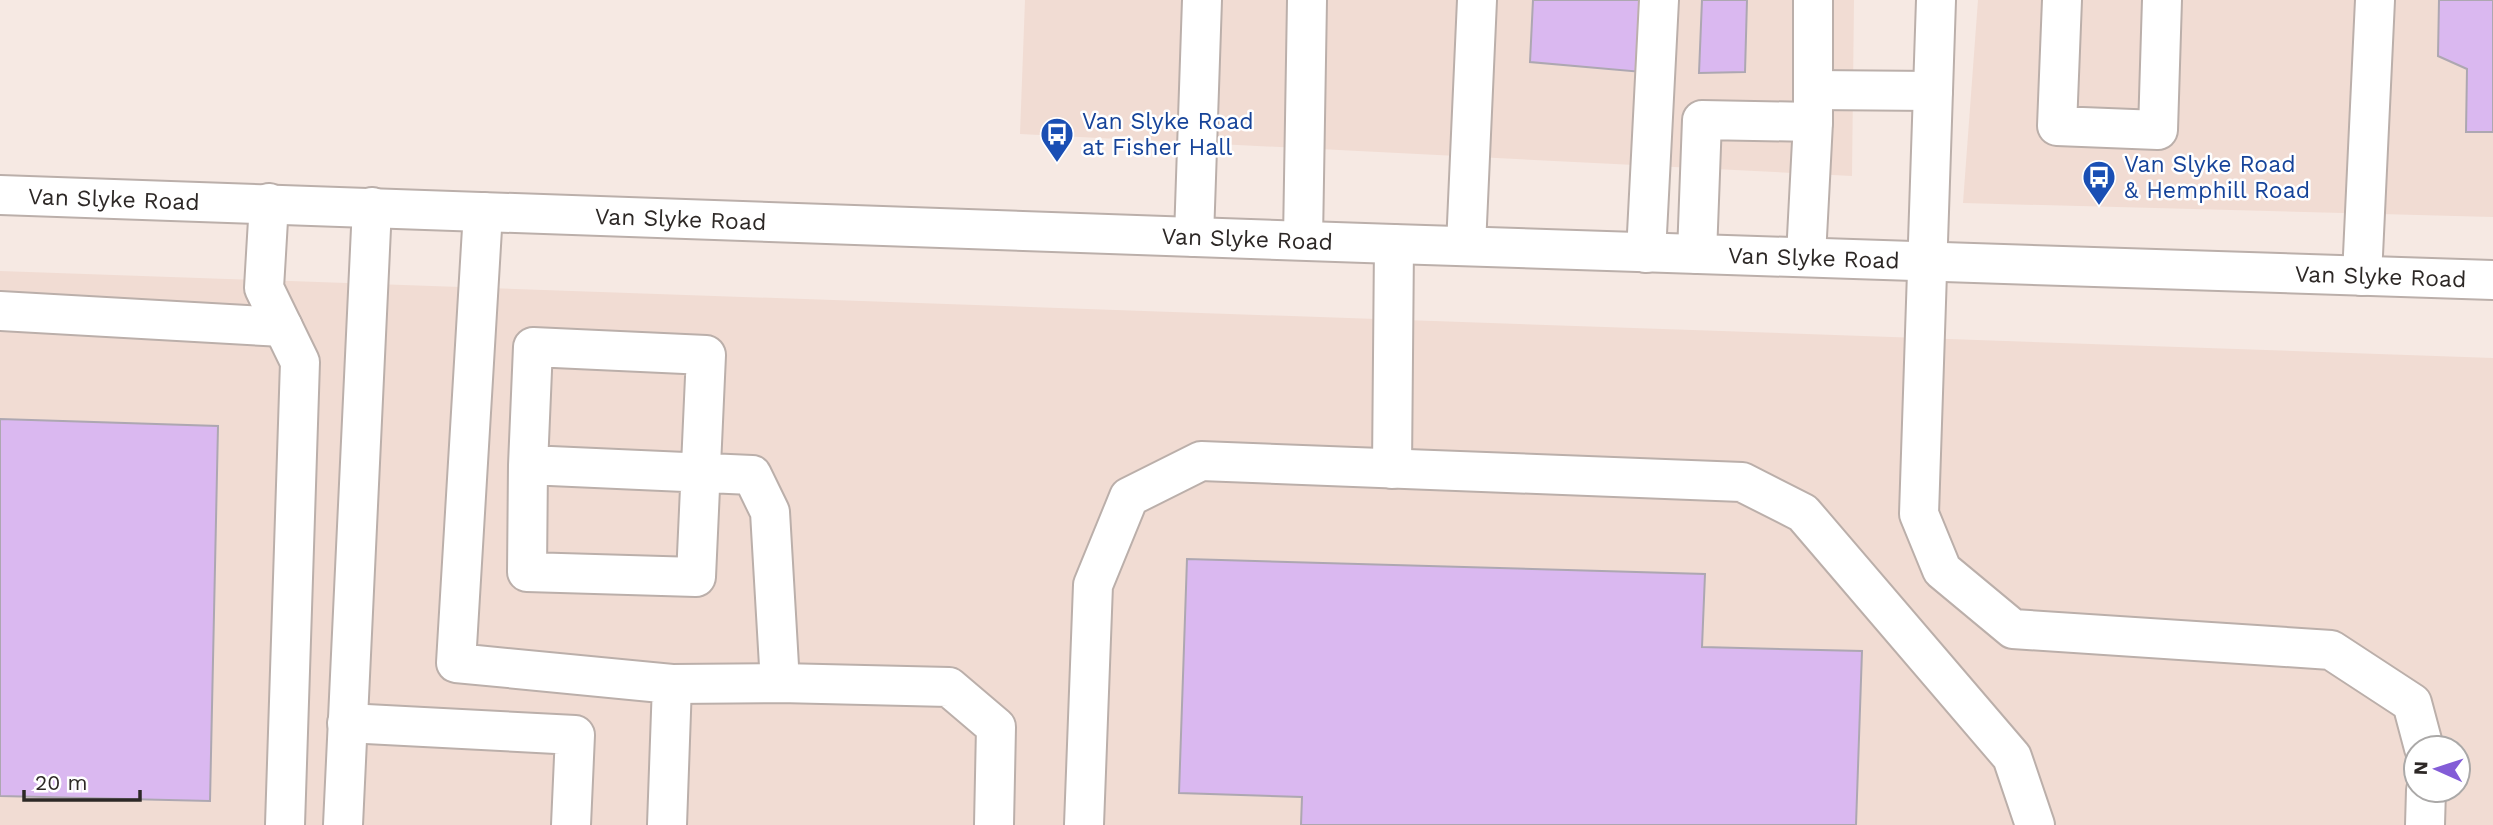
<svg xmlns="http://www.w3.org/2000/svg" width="2493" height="825" viewBox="0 0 2493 825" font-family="'Work Sans',sans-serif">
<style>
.built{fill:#f1dcd3;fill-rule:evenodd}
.building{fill:#dab8f0;stroke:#ada7b1;stroke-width:2}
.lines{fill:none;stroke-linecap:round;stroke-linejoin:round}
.minor-casing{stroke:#bbafaa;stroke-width:42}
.minor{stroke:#fff;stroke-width:38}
.labels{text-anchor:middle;stroke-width:5;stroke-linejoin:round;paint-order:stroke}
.transit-label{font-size:23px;fill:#164399;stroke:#fff;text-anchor:start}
.street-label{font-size:23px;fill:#2d2826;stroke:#fff}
</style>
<rect width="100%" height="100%" fill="#f6e9e3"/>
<g class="built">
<polygon points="1025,0 1854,0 1852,176 1020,134"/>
<polygon points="1978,0 2493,0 2493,217 1963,203"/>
<path d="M0 271 2493 358V825H0ZM2416 748H2458V790H2416Z"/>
</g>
<g class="building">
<polygon points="1533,0 1645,0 1642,72 1530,62"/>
<polygon points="1702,0 1747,0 1745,72 1699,73"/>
<polygon points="2439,0 2493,0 2493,132 2466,132 2467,69 2438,56"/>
<polygon points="0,419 218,426 210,801 0,796"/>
<polygon points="1187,559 1705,574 1702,647 1862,651 1856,825 1301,825 1302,797 1179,793"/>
</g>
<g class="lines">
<defs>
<g id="minor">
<polyline points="1936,0 1919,514 1942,570 2013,629 2331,650 2412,703 2424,748"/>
<polyline points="2062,0 2057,126 2158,130 2162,0"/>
<polyline points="1813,90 1933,91"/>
<path id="s1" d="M0 195 1394 244 2493 280"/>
<polyline points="269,203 264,288 300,362 285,825"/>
<polyline points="483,212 456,663 672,684 667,825"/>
<polyline points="1194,237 1202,0"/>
<polyline points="1303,239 1307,0"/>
<polyline points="1466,246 1477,0"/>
<polyline points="1646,253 1659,0"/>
<polyline points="1697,254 1702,120 1813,122"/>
<polyline points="1806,256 1813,122 1813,0"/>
<polyline points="2362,276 2375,0"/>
<polyline points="0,311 283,327"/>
<polyline points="528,465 527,572 696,577 706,355 533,347 528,465 752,475 770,512 780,683"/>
<polyline points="1392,469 1394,244"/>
<polyline points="672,684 780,683 949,687 996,727 994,825"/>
<polyline points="347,723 575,735 571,825"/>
<polyline points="343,825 372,207"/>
<polyline points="1084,825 1093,585 1129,497 1201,461 1742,482 1803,513 2012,757 2035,825"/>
<polyline points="2425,825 2426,790"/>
</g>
</defs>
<use href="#minor" class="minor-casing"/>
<use href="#minor" class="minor"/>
</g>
<defs>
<symbol id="bus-pin" viewBox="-11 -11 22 30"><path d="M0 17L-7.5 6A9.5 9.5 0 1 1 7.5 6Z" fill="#1a4fb4" stroke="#fff"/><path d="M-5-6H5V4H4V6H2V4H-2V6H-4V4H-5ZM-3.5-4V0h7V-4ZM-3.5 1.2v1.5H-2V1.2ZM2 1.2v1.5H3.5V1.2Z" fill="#fff"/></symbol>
</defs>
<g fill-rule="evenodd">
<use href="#bus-pin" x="1038" y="115" width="38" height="52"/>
<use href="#bus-pin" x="2080" y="158" width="38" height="52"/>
</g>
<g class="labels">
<g class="transit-label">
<text x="1082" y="129">Van Slyke Road<tspan x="1082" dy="26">at Fisher Hall</tspan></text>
<text x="2124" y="172">Van Slyke Road<tspan x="2124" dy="26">&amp; Hemphill Road</tspan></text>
</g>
<g class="street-label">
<text dy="8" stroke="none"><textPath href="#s1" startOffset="114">Van Slyke Road</textPath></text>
<text dy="8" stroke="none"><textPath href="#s1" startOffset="681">Van Slyke Road</textPath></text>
<text dy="8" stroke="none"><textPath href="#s1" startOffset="1248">Van Slyke Road</textPath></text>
<text dy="8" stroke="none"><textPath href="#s1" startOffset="1815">Van Slyke Road</textPath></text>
<text dy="8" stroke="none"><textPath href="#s1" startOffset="2382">Van Slyke Road</textPath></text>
</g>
</g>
<g transform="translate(2437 769) rotate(273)"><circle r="33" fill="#ffffff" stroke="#aba9a8" stroke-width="2"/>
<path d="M0-5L12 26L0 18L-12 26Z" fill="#835cd7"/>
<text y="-10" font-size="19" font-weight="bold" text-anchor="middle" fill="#2d2826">N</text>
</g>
<path d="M24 790v10h116v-10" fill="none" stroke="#2d2826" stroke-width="3.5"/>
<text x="35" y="790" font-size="21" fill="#2d2826" stroke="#ffffff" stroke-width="5" paint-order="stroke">20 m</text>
</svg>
